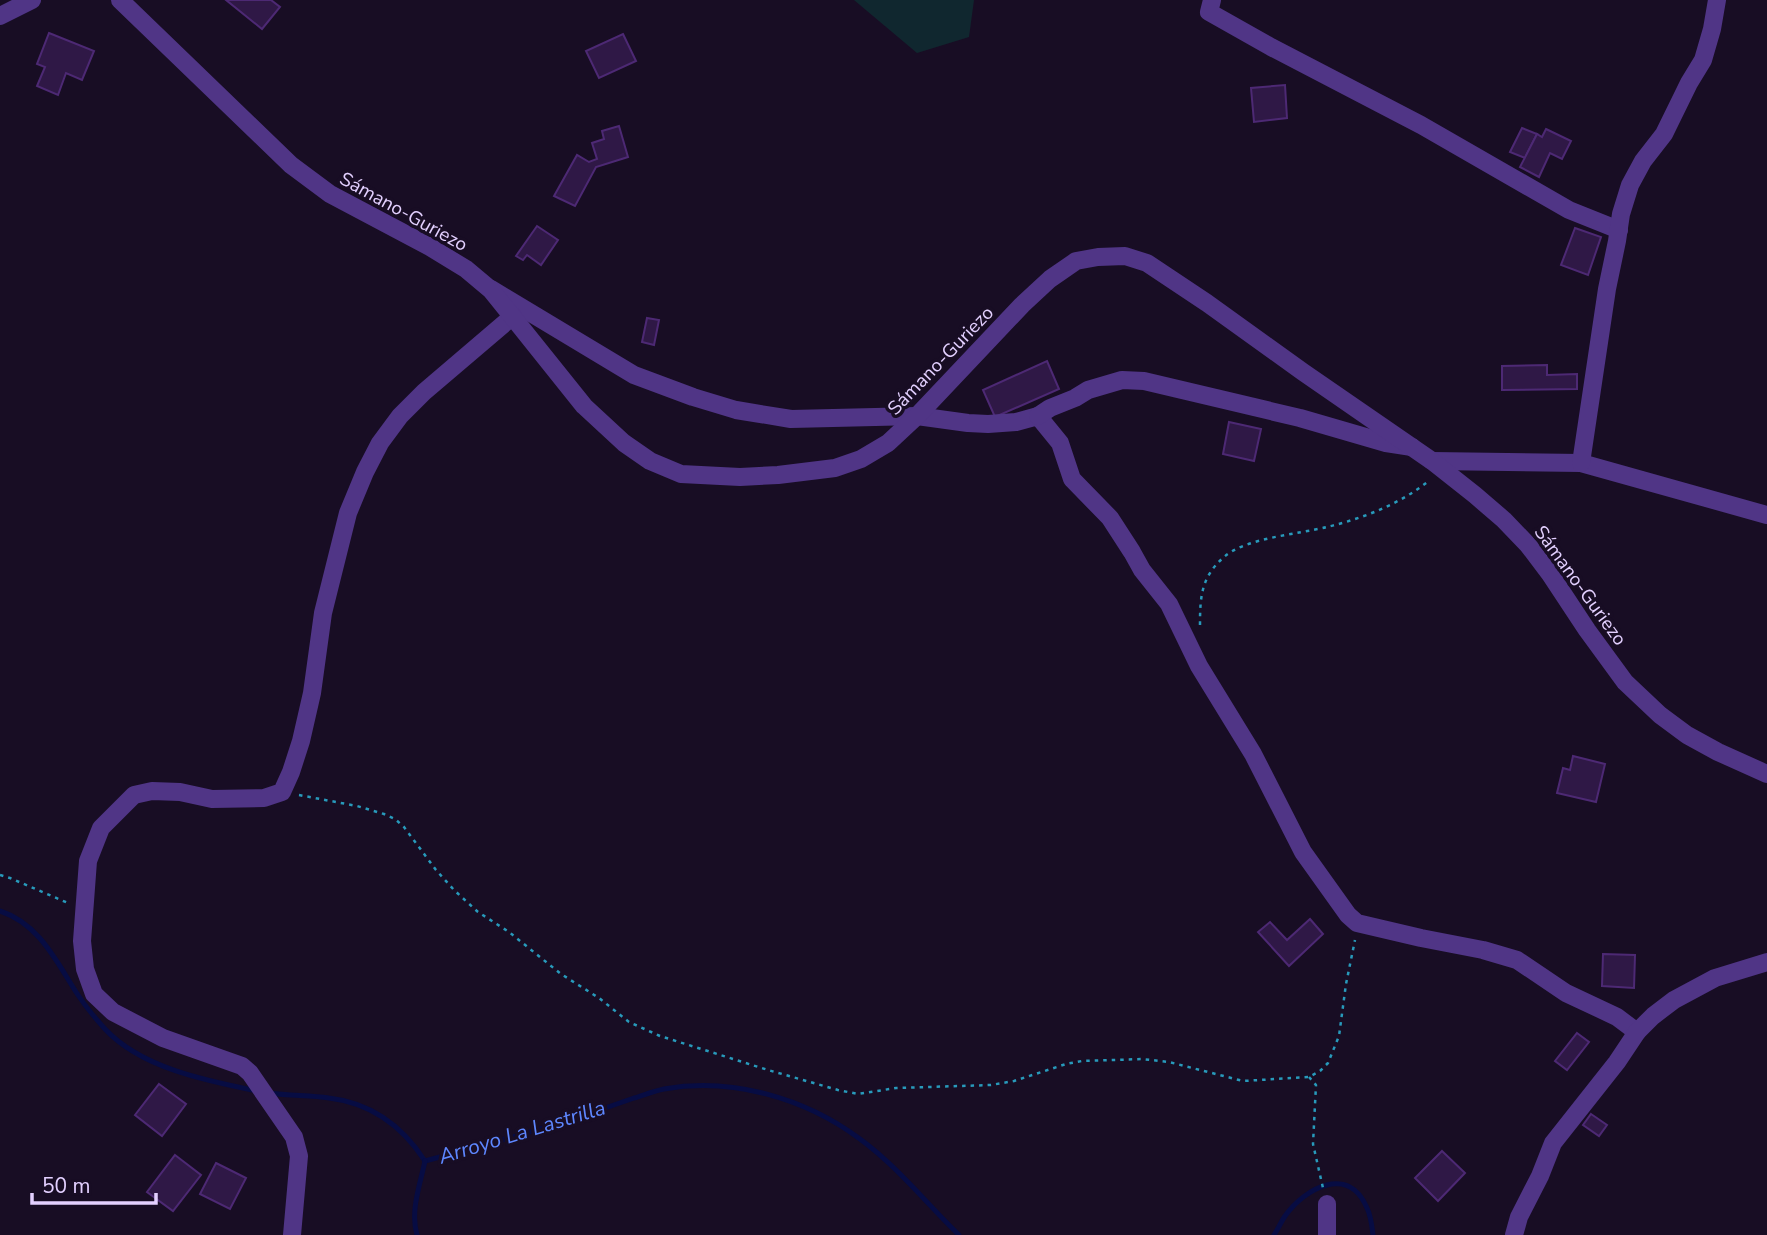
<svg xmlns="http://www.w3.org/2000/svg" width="1767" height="1235" viewBox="0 0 1767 1235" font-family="'Nunito Sans',sans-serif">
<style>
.green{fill:#10272f}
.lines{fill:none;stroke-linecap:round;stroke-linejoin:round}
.stream{stroke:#070c43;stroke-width:5}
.building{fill:#2f1846;stroke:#4d2974;stroke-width:2}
.path{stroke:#289abb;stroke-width:2.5;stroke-dasharray:3.5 5;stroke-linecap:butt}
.minor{stroke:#503586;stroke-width:18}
.tertiary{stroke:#503586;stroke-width:18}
.labels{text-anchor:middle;stroke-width:7;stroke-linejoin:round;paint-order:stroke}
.street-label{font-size:19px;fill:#e3d0ff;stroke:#180d24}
.water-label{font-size:21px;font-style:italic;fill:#5e87ff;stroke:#180d24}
</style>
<rect width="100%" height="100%" fill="#180d24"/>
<polygon class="green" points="854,0 974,0 969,37 917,53"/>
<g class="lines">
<g class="stream">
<path d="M0 911C40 924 57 963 78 995 86 1007 96 1019 105 1029 141 1068 207 1081 257 1091"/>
<path d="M270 1093C290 1096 310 1095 329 1098 371 1103 403 1127 425 1161"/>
<path d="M425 1161C475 1148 524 1134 573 1119 594 1112 614 1105 634 1098 644 1095 654 1091 664 1089 732 1077 805 1098 860 1139 897 1166 926 1203 959 1235"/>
<path d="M417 1235C410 1211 420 1185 425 1161"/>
<path d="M1274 1235C1278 1229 1281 1222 1285 1216 1305 1188 1349 1164 1367 1208 1371 1216 1372 1226 1373 1235"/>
</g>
</g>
<g class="building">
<polygon points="226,0 271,0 280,7 262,29"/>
<polygon points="49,33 94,51 82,80 66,73 58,95 37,86 45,67 37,64"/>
<polygon points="623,34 636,61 599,78 586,51"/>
<polygon points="1285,85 1287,118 1254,122 1251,88"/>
<polygon points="619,126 628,157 596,167 575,206 554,196 577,155 589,162 597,159 592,143 604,139 602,131"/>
<polygon points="1522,128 1537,134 1525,158 1510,152"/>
<polygon points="1546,129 1571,141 1562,159 1550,153 1539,177 1520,167 1537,134 1542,137"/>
<polygon points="537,226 558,240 541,265 527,255 523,260 516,256"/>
<polygon points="1575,228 1601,237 1588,275 1561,265"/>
<polygon points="647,318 659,320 654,345 642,342"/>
<polygon points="1047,361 1059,389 995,417 983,390"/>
<polygon points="1547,365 1547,375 1577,374 1577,389 1502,390 1502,366"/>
<polygon points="1229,422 1261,429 1254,461 1223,454"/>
<polygon points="1573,756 1605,764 1596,802 1557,793 1563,768 1570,770"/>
<polygon points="1310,919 1323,934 1289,966 1258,932 1270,922 1287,940"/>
<polygon points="1603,954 1635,955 1634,988 1602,986"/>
<polygon points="1577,1033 1589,1042 1567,1070 1555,1061"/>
<polygon points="159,1084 186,1104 162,1136 135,1115"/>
<polygon points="1591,1114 1607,1125 1599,1136 1583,1125"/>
<polygon points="1442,1151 1465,1173 1438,1201 1415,1178"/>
<polygon points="175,1155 201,1175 173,1211 147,1192"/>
<polygon points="216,1163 246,1178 230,1209 200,1194"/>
</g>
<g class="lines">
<g class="path">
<path d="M1200 625C1200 597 1201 577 1224 557 1245 538 1299 534 1327 527 1364 518 1400 504 1430 480"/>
<polyline points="299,795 357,806 384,814 395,819 404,827 436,870 454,890 478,912 509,932 561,974 599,998 629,1022 660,1036 768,1070 838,1090 858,1094 896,1088 991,1085 1014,1081 1066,1064 1082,1061 1113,1060 1142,1059 1169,1062 1243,1081 1309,1077 1320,1071 1328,1063 1339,1036 1346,984 1355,940"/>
<polyline points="0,875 10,878 68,903"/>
<polyline points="1309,1077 1316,1085 1313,1144 1323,1188"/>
</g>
<g class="minor">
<polyline points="1212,0 1209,12 1271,47 1421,125 1569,210 1619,230"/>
<polyline points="0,16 32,0"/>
<polyline points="491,289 634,375 693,397 736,410 791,419 917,416 968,423 988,424 1016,422 1038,416 1060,443 1072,479 1110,518 1132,552 1142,570 1169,604 1199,666 1253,754 1303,852 1348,915 1357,923 1421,938 1483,950 1517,960 1566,993 1617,1017 1637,1032"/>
<polyline points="1038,416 1050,408 1075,398 1088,390 1122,380 1144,381 1300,418 1386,443 1412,447"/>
<polyline points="1432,461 1581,463 1767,515"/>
<polyline points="1581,463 1607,289 1617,241 1621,214 1630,185 1643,161 1664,134 1689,83 1703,60 1712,29 1717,0"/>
<polyline points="1327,1204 1327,1235"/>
<polyline points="292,1235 299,1156 294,1137 250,1073 242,1066 163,1038 113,1012 94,994 85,969 82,941 88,861 101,828 134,795 152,791 180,792 212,799 264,798 282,792 291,772 301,741 312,693 323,613 348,513 365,472 380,443 400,416 424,392 513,316"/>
<polyline points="1514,1235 1519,1217 1540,1176 1553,1143 1617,1062 1637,1032 1653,1016 1674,1000 1715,978 1767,962"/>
</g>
<polyline class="tertiary" points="120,0 291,165 330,194 430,247 466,269 491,290 584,406 624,443 650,461 681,474 740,477 778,475 835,468 861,459 888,443 917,416 1022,305 1050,279 1076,261 1098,257 1125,256 1147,263 1207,303 1303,372 1432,461 1475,495 1504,520 1528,545 1550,574 1587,630 1625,682 1660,715 1687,735 1718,752 1767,774"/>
</g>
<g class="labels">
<g class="street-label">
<text transform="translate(404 211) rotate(29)" y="7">Sámano-Guriezo</text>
<text transform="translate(940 360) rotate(-46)" y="7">Sámano-Guriezo</text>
<text transform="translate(1581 585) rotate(54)" y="7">Sámano-Guriezo</text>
</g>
<g class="water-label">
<text transform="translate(522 1132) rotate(-17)" y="7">Arroyo La Lastrilla</text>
</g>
</g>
<path d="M32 1193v10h124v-10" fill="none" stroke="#e3d0ff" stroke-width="3.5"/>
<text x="42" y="1193" font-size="21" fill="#e3d0ff" stroke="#180d24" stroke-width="5" paint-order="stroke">50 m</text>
</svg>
